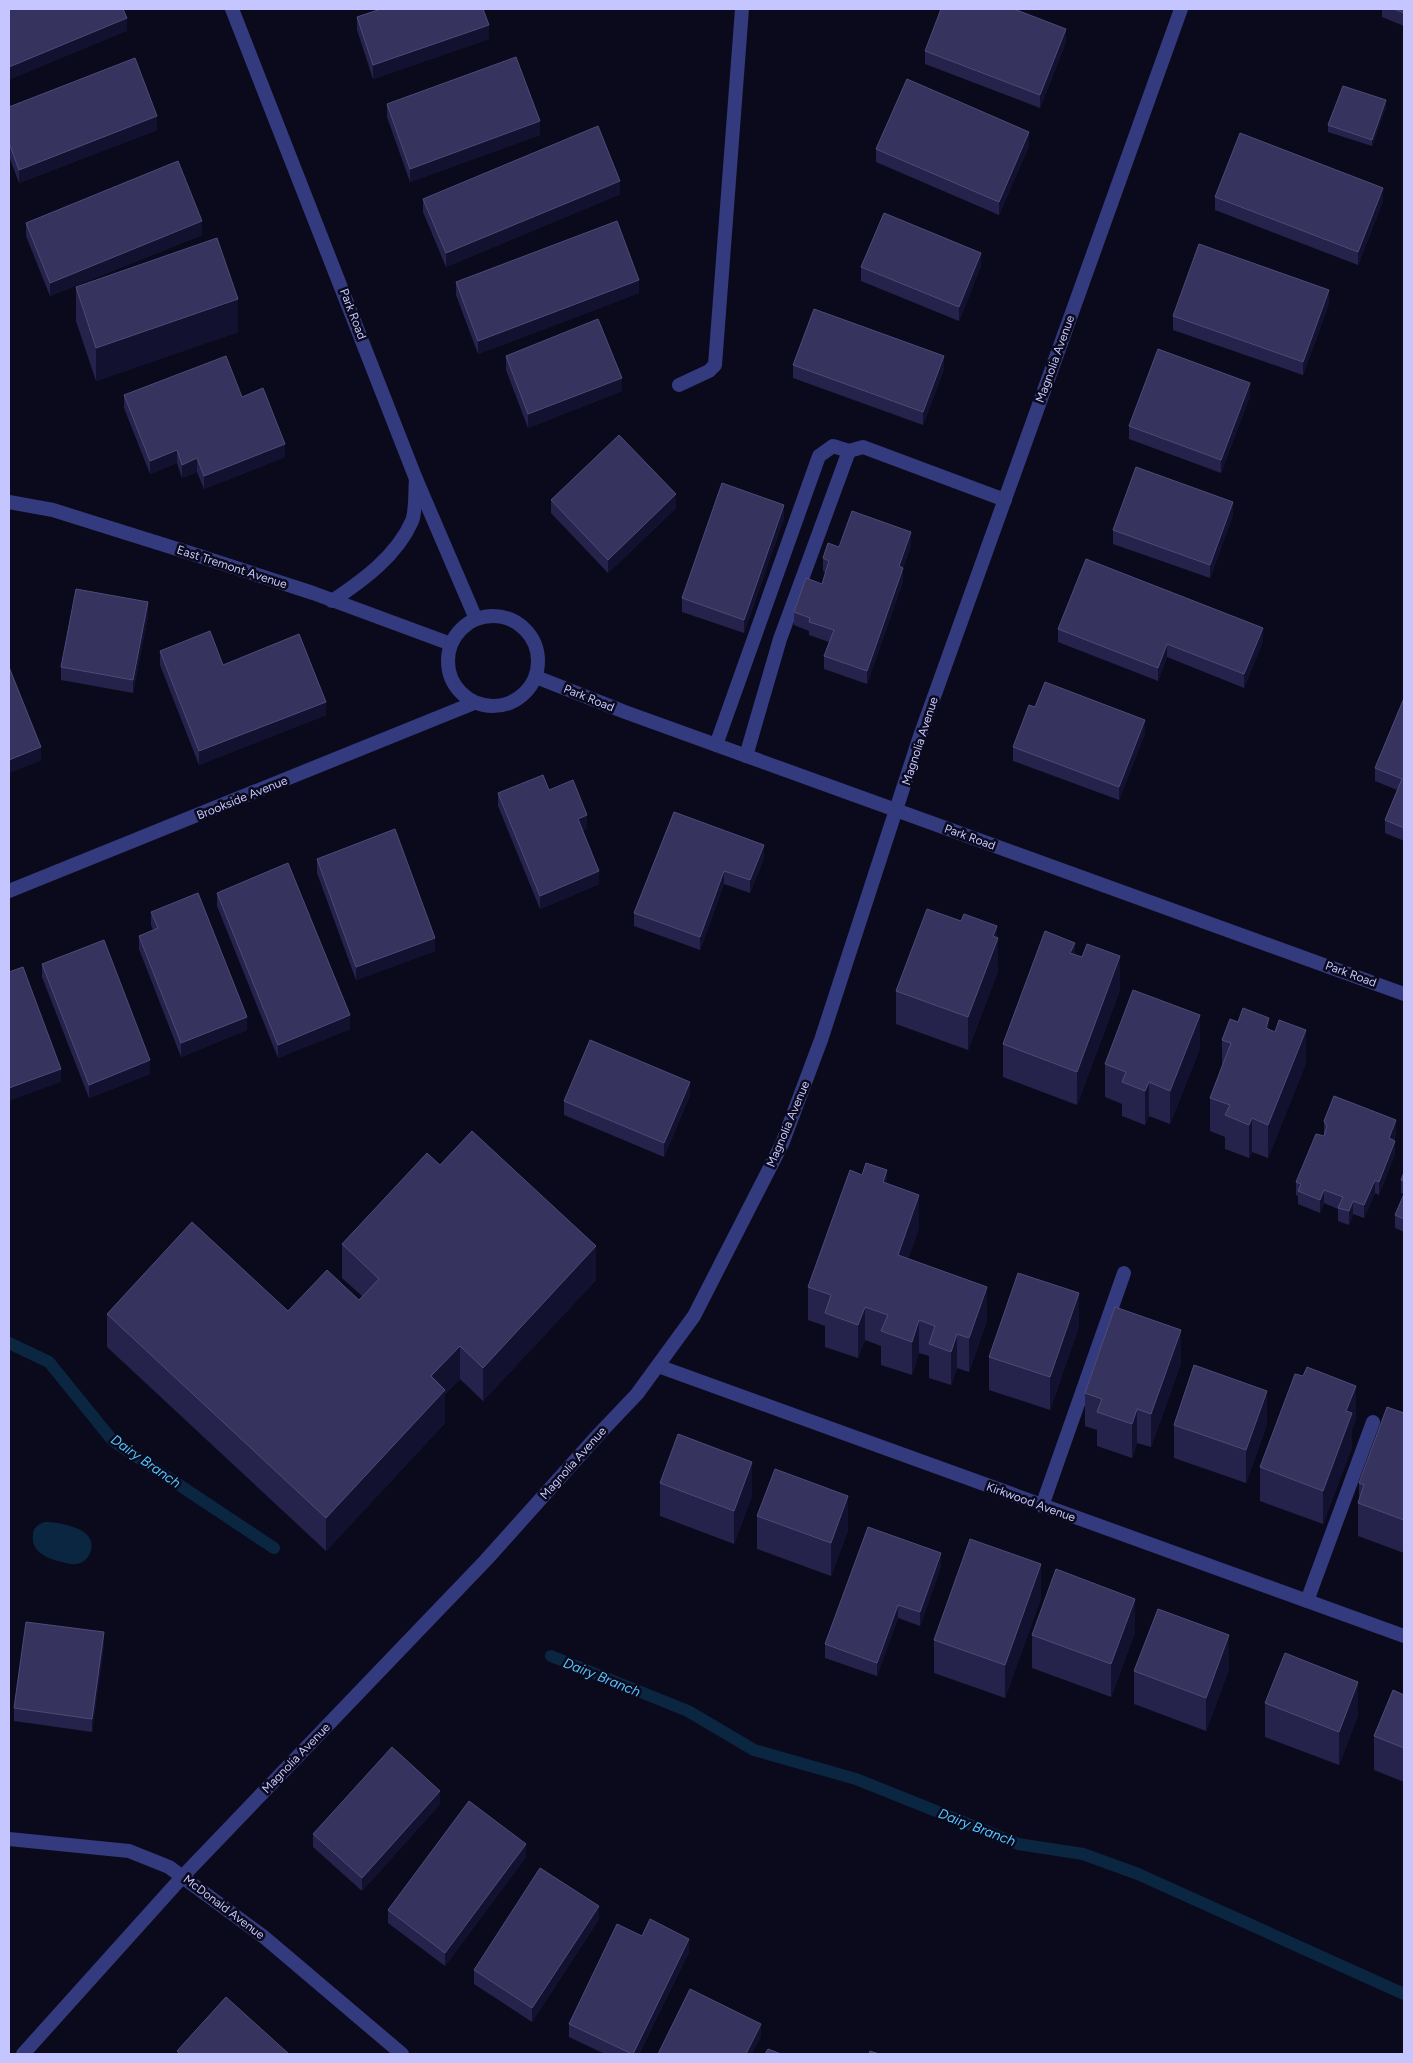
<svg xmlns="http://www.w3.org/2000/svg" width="1413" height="2063" viewBox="0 0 1413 2063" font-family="Figtree,sans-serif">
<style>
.water{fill:#0a2641}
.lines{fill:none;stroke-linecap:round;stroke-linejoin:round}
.stream{stroke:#0a2641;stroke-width:12}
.service{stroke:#333a7d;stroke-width:14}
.minor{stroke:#333a7d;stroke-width:14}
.tertiary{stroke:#333a7d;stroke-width:14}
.wall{fill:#25224b}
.shaded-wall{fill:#131130}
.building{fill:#36345e;stroke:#4d4b77}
.labels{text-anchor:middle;stroke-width:5;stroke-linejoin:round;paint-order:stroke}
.street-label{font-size:12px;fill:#c5c6ff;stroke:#0b0a1c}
.water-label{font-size:14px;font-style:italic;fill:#53c5ff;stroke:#0b0a1c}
</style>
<rect width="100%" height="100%" fill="#0b0a1c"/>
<path class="water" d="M45 1522C57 1522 80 1526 88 1536 98 1548 86 1567 71 1564 55 1561 30 1555 33 1535 33 1528 38 1524 45 1522Z"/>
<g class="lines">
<g class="stream">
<polyline points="9,1343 49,1362 113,1441 274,1548"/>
<polyline points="551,1656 688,1711 754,1750 856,1779 1018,1844 1083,1854 1138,1874 1404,1994"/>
</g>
<g class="service">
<polyline points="679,385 709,371 715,365 742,9"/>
<polyline points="716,745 819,456 833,446 849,451"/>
<polyline points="746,756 780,639 849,451 863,447 1005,500"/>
<polyline points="1042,1506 1124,1273"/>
<polyline points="1307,1601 1373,1422"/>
</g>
<g class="minor">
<polyline points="232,9 416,479 476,619"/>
<polyline points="9,891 474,703"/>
<polyline points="658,1366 1404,1636"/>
<polyline points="9,1839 129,1851 169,1867 264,1937 402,2054"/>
<polyline points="23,2054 184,1875 486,1560 599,1434 637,1394 694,1316 782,1144 821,1040 921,733 1181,9"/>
</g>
<g class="tertiary">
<polyline points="9,502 53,510 190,553 313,593 451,644"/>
<path d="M332 601C362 581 397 556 412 521 416 512 415 490 416 479"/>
<circle cx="493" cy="661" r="45"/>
<polyline points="536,677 625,712 1404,994"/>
</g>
</g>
<g class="wall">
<polygon points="1382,9 1404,9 1404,26 1382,17"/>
<polygon points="357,17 489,39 373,79 357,30"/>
<polygon points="1066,42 1040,108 925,64 925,51"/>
<polygon points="387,104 540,135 410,182 387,117"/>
<polygon points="9,107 157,130 19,183 9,156"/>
<polygon points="1386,107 1372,146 1328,132 1328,125"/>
<polygon points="1029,146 999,215 876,162 876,149"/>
<polygon points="620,194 446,267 423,212 423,199"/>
<polygon points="1215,197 1383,201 1358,265 1215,210"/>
<polygon points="26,223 202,235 50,296 26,236"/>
<polygon points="981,266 959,321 861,281 861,267"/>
<polygon points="456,282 639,293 478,354 456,295"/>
<polygon points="76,287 238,332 96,381 76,321"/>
<polygon points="1329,303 1303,375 1173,330 1173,316"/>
<polygon points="506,356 622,391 528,428 506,370"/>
<polygon points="793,365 944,369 923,425 793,378"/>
<polygon points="124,395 242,397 285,457 204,489 197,472 182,478 177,463 150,474 124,408"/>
<polygon points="1250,396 1221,473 1129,439 1129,426"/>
<polygon points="551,500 676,508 608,573 551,513"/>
<polygon points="1233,515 1210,578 1113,544 1113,530"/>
<polygon points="784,518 744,633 682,612 682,598"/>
<polygon points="911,545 903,568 903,581 867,684 824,669 824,656 829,642 809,635 809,631 794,625 794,612 822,584 825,572 823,571 823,558 839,547"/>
<polygon points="148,616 133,693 61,680 61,667"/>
<polygon points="1058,629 1263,641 1244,688 1167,657 1158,681 1058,642"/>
<polygon points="160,651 223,665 326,715 199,765 160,665"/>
<polygon points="1404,698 1404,841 1385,833 1385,820 1397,790 1375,781 1375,768"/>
<polygon points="1035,707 1145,733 1119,800 1013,761 1013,747"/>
<polygon points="549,790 587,828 583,830 599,884 540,909 498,806 498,793"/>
<polygon points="674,812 764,858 750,893 724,884 700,950 634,926 634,913"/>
<polygon points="317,859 435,951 356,980 317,873"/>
<polygon points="217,893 350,1029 278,1058 217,906"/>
<polygon points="151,912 247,1030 181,1057 139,949 139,936 153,930 151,925"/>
<polygon points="997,937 998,971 968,1050 896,1024 896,991"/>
<polygon points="1075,955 1120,990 1077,1105 1003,1077 1003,1044"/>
<polygon points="42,964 150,1074 89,1098 42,977"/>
<polygon points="1238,1022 1269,1030 1306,1063 1268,1158 1252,1152 1249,1158 1225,1149 1225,1137 1210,1131 1210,1098 1222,1065 1222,1040"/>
<polygon points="1200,1048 1170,1124 1149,1116 1145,1125 1122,1116 1122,1104 1105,1097 1105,1064"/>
<polygon points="690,1095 664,1157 564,1115 564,1101"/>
<polygon points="1324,1121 1396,1134 1394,1140 1395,1154 1379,1195 1375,1193 1364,1218 1353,1214 1349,1225 1338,1221 1338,1209 1324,1203 1320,1213 1298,1204 1298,1196 1296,1195 1296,1182 1324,1136"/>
<polygon points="440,1165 596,1280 483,1401 460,1379 445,1394 445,1423 326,1551 107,1347 107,1314 288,1311 359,1300 362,1296 342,1278 342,1244"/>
<polygon points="1404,1172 1404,1232 1395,1228 1395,1215 1404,1194 1401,1193 1401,1180"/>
<polygon points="862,1175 887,1183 919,1228 908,1259 987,1320 969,1372 957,1368 951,1385 929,1378 929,1356 919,1353 912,1375 881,1365 881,1346 865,1340 858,1358 825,1347 825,1326 808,1320 808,1287"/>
<polygon points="1079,1326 1050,1410 989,1390 989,1357"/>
<polygon points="1181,1363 1151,1447 1137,1443 1132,1458 1097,1446 1097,1430 1085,1426 1085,1393"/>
<polygon points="1404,1413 1404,1553 1358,1536 1358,1503 1359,1499 1359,1483"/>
<polygon points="1356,1419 1352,1429 1352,1447 1323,1524 1260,1501 1260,1467"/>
<polygon points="1267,1424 1246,1483 1174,1458 1174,1425"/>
<polygon points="660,1483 752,1495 734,1544 660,1516"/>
<polygon points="757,1516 848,1530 831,1576 757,1549"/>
<polygon points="941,1566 920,1626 898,1618 877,1676 825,1658 825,1644"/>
<polygon points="1041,1598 1005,1698 934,1673 934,1640"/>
<polygon points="1135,1632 1111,1697 1032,1668 1032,1635"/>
<polygon points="104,1645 92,1732 14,1721 14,1708"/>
<polygon points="1229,1669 1206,1731 1134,1704 1134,1671"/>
<polygon points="1404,1695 1404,1782 1374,1770 1374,1736"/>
<polygon points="1265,1703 1358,1715 1339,1765 1265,1737"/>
<polygon points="440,1804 362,1891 313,1847 313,1834"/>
<polygon points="526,1857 445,1966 388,1923 388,1910"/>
<polygon points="599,1919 532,2022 474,1984 474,1970"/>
<polygon points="642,1936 689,1952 639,2054 605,2054 569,2037 569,2024"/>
</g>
<g class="shaded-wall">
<polygon points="127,18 127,31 9,80 9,67"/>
<polygon points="489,25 489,39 373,79 373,65"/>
<polygon points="1066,29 1066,42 1040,108 1040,95"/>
<polygon points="1386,100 1386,107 1372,146 1372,140"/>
<polygon points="157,116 157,130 19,183 19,170"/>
<polygon points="540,121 540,135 410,182 410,169"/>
<polygon points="1029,132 1029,146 999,215 999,202"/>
<polygon points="620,181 620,194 446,267 446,253"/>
<polygon points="1383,188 1383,201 1358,265 1358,252"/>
<polygon points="202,221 202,235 50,296 50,283"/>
<polygon points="981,253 981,266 959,321 959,307"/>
<polygon points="639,280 639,293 478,354 478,341"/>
<polygon points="1329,290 1329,303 1303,375 1303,362"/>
<polygon points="238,299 238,332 96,381 96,348"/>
<polygon points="944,356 944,369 923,425 923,412"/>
<polygon points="622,378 622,391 528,428 528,414"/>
<polygon points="1250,383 1250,396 1221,473 1221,460"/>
<polygon points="285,444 285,457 204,489 204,476"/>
<polygon points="177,450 177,463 150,474 150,461"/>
<polygon points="197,458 197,472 182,478 182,465"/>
<polygon points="676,494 676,508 608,573 608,560"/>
<polygon points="1233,502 1233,515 1210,578 1210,565"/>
<polygon points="784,505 784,518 744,633 744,620"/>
<polygon points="911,532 911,545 899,579 899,566"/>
<polygon points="903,568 903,581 867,684 867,671"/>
<polygon points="148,602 148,616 133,693 133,680"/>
<polygon points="1263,628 1263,641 1244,688 1244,674"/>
<polygon points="1167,644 1167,657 1158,681 1158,668"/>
<polygon points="326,702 326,715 199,765 199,751"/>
<polygon points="1145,720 1145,733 1119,800 1119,787"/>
<polygon points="41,747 41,761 9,773 9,760"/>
<polygon points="587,815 587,828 578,832 578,819"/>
<polygon points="764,845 764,858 750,893 750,880"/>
<polygon points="599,871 599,884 540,909 540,896"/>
<polygon points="724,871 724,884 700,950 700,937"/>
<polygon points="997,926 997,941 998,938 998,971 968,1050 968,1017 993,936"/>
<polygon points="435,938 435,951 356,980 356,967"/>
<polygon points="1075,943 1075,976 1070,953"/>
<polygon points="1120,956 1120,990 1077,1105 1077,1072"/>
<polygon points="350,1015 350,1029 278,1058 278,1045"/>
<polygon points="1200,1015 1200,1048 1170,1124 1170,1091"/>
<polygon points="247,1017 247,1030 181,1057 181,1043"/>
<polygon points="1269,1018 1269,1051 1266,1028"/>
<polygon points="1306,1030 1306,1063 1268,1158 1268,1125"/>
<polygon points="150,1060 150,1074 89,1098 89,1085"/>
<polygon points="61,1069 61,1082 9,1101 9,1088"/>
<polygon points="690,1082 690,1095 664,1157 664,1143"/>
<polygon points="1149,1082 1149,1116 1145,1125 1145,1091"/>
<polygon points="1252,1118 1252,1152 1249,1158 1249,1125"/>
<polygon points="1396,1120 1396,1134 1389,1152 1389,1138"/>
<polygon points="1395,1141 1395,1154 1379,1195 1379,1182"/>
<polygon points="887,1170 887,1203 883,1182"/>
<polygon points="1375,1180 1375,1193 1364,1218 1364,1205"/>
<polygon points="1324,1190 1324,1203 1320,1213 1320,1200"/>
<polygon points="919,1195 919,1228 898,1289 898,1255"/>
<polygon points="1353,1201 1353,1214 1349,1225 1349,1211"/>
<polygon points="596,1246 596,1280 483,1401 483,1368"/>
<polygon points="987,1287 987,1320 969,1372 969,1338"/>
<polygon points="1079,1293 1079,1326 1050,1410 1050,1377"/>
<polygon points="865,1307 865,1340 858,1358 858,1325"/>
<polygon points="919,1320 919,1353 912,1375 912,1342"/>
<polygon points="1181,1330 1181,1363 1151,1447 1151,1414"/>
<polygon points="957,1334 957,1368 951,1385 951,1352"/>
<polygon points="460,1346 460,1379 445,1394 445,1423 326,1551 326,1518 431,1376"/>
<polygon points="1356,1386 1356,1419 1352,1429 1352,1447 1323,1524 1323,1491 1346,1411"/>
<polygon points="1267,1391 1267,1424 1246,1483 1246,1450"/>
<polygon points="1137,1409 1137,1443 1132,1458 1132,1424"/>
<polygon points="752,1462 752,1495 734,1544 734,1511"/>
<polygon points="848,1496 848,1530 831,1576 831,1543"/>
<polygon points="941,1553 941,1566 920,1626 920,1612"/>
<polygon points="1041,1564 1041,1598 1005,1698 1005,1665"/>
<polygon points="1135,1599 1135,1632 1111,1697 1111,1664"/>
<polygon points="898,1605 898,1618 877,1676 877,1663"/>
<polygon points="104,1632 104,1645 92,1732 92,1719"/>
<polygon points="1229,1635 1229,1669 1206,1731 1206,1698"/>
<polygon points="1358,1682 1358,1715 1339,1765 1339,1732"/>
<polygon points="440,1791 440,1804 362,1891 362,1878"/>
<polygon points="526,1844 526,1857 445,1966 445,1953"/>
<polygon points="599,1906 599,1919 532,2022 532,2008"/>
<polygon points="689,1939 689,1952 639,2054 633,2054"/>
<polygon points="761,2024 761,2037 752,2054 746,2054"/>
</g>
<g class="building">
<polygon points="9,9 123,9 127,18 9,67"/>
<polygon points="381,9 483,9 489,25 373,65 357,17"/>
<polygon points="941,9 1014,9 1066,29 1040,95 925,51"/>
<polygon points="1394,9 1404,9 1404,13"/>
<polygon points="516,57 540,121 410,169 387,104"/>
<polygon points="135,58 157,116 19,170 9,143 9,107"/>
<polygon points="907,79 1029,132 999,202 876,149"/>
<polygon points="1343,86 1386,100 1372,140 1328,125"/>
<polygon points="598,126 620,181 446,253 423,199"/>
<polygon points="1240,133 1383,188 1358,252 1215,197"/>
<polygon points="178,161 202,221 50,283 26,223"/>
<polygon points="884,213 981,253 959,307 861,267"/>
<polygon points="617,221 639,280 478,341 456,282"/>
<polygon points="217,238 238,299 96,348 76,287"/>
<polygon points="1199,244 1329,290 1303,362 1173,316"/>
<polygon points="814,309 944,356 923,412 793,365"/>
<polygon points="598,319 622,378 528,414 506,356"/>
<polygon points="1158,349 1250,383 1221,460 1129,426"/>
<polygon points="226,356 242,397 263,388 285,444 204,476 197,458 182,465 177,450 150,461 124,395"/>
<polygon points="619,435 676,494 608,560 551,500"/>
<polygon points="1136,467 1233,502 1210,565 1113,530"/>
<polygon points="722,483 784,505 744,620 682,598"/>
<polygon points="852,511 911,532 899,566 903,568 867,671 824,656 834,630 809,622 810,618 794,612 806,578 822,584 829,561 823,558 828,543 839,547"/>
<polygon points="1086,559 1263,628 1244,674 1167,644 1158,668 1058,629"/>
<polygon points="76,589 148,602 133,680 61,667"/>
<polygon points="210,631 223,665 299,634 326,702 199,751 160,651"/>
<polygon points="9,667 41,747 9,760"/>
<polygon points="1045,682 1145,720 1119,787 1013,747 1029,705 1035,707"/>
<polygon points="1404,698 1404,828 1385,820 1402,779 1375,768"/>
<polygon points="543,775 549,790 573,780 587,815 578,819 599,871 540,896 498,793"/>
<polygon points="674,812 764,845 750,880 724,871 700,937 634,913"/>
<polygon points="395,829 435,938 356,967 317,859"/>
<polygon points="288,863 350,1015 278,1045 217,893"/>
<polygon points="198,893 247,1017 181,1043 139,936 158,928 151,912"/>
<polygon points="927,909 961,921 964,914 997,926 993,936 998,938 968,1017 896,991"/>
<polygon points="1045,931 1075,943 1070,953 1082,957 1087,944 1120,956 1077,1072 1003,1044"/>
<polygon points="104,940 150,1060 89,1085 42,964"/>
<polygon points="23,967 61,1069 9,1088 9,972"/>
<polygon points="1133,990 1200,1015 1170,1091 1149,1082 1145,1091 1122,1082 1126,1072 1105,1064"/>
<polygon points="1243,1008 1269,1018 1266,1028 1275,1032 1279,1020 1306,1030 1268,1125 1252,1118 1249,1125 1225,1115 1230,1105 1210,1098 1231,1043 1222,1040 1230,1019 1238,1022"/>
<polygon points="590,1040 690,1082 664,1143 564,1101"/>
<polygon points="1334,1096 1396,1120 1389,1138 1395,1141 1379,1182 1375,1180 1364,1205 1353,1201 1349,1211 1338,1208 1343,1197 1324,1190 1320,1200 1298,1191 1301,1184 1296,1182 1316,1134 1324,1136 1327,1126 1324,1121"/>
<polygon points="472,1131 596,1246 483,1368 460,1346 431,1376 445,1390 326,1518 107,1314 192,1222 288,1311 327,1270 359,1300 379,1279 342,1244 427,1153 440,1165"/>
<polygon points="866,1163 887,1170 883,1182 919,1195 898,1255 987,1287 969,1338 957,1334 951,1352 929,1344 935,1326 919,1320 912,1342 881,1331 888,1315 865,1307 858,1325 825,1313 831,1295 808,1287 850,1170 862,1175"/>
<polygon points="1404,1172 1404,1181 1401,1180"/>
<polygon points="1404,1194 1404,1219 1395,1215"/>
<polygon points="1018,1273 1079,1293 1050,1377 989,1357"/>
<polygon points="1115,1307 1181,1330 1151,1414 1137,1409 1132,1424 1097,1412 1102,1399 1085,1393"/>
<polygon points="1194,1365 1267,1391 1246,1450 1174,1425"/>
<polygon points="1307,1367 1356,1386 1346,1411 1352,1413 1323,1491 1260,1467 1295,1374 1303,1376"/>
<polygon points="1387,1407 1404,1413 1404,1520 1358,1503 1364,1485 1359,1483"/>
<polygon points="678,1434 752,1462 734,1511 660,1483"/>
<polygon points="775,1469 848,1496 831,1543 757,1516"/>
<polygon points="868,1527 941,1553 920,1612 898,1605 877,1663 825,1644"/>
<polygon points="970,1539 1041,1564 1005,1665 934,1640"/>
<polygon points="1056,1569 1135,1599 1111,1664 1032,1635"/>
<polygon points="1158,1609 1229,1635 1206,1698 1134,1671"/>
<polygon points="26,1622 104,1632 92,1719 14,1708"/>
<polygon points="1285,1653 1358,1682 1339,1732 1265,1703"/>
<polygon points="1393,1690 1404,1695 1404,1748 1374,1736"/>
<polygon points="392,1747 440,1791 362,1878 313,1834"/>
<polygon points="469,1801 526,1844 445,1953 388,1910"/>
<polygon points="540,1868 599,1906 532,2008 474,1970"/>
<polygon points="650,1919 689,1939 633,2054 632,2054 569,2024 617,1924 642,1936"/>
<polygon points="690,1989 761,2024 746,2054 658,2054"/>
<polygon points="226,1997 289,2054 180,2054 177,2051"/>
<polygon points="768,2049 781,2054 765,2054"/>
<polygon points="870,2051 879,2054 869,2054"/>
</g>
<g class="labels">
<g class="street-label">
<text transform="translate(353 314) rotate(69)" y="4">Park Road</text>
<text transform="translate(1055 359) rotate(-70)" y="4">Magnolia Avenue</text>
<text transform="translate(232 567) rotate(18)" y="4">East Tremont Avenue</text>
<text transform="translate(589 698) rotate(22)" y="4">Park Road</text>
<text transform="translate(920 741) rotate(-72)" y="4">Magnolia Avenue</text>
<text transform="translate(242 798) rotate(-22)" y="4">Brookside Avenue</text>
<text transform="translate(970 837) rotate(20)" y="4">Park Road</text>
<text transform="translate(1351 974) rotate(20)" y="4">Park Road</text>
<text transform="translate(788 1124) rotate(-67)" y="4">Magnolia Avenue</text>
<text transform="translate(573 1463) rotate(-48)" y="4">Magnolia Avenue</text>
<text transform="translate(1031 1502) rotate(20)" y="4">Kirkwood Avenue</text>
<text transform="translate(296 1758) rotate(-46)" y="4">Magnolia Avenue</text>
<text transform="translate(224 1907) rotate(37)" y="4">McDonald Avenue</text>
</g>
<g class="water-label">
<text transform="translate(146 1461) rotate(35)" y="5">Dairy Branch</text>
<text transform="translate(602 1677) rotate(22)" y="5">Dairy Branch</text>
<text transform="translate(977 1827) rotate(21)" y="5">Dairy Branch</text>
</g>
</g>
<rect width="1413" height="2063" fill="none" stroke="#c5c6ff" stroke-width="20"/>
</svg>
